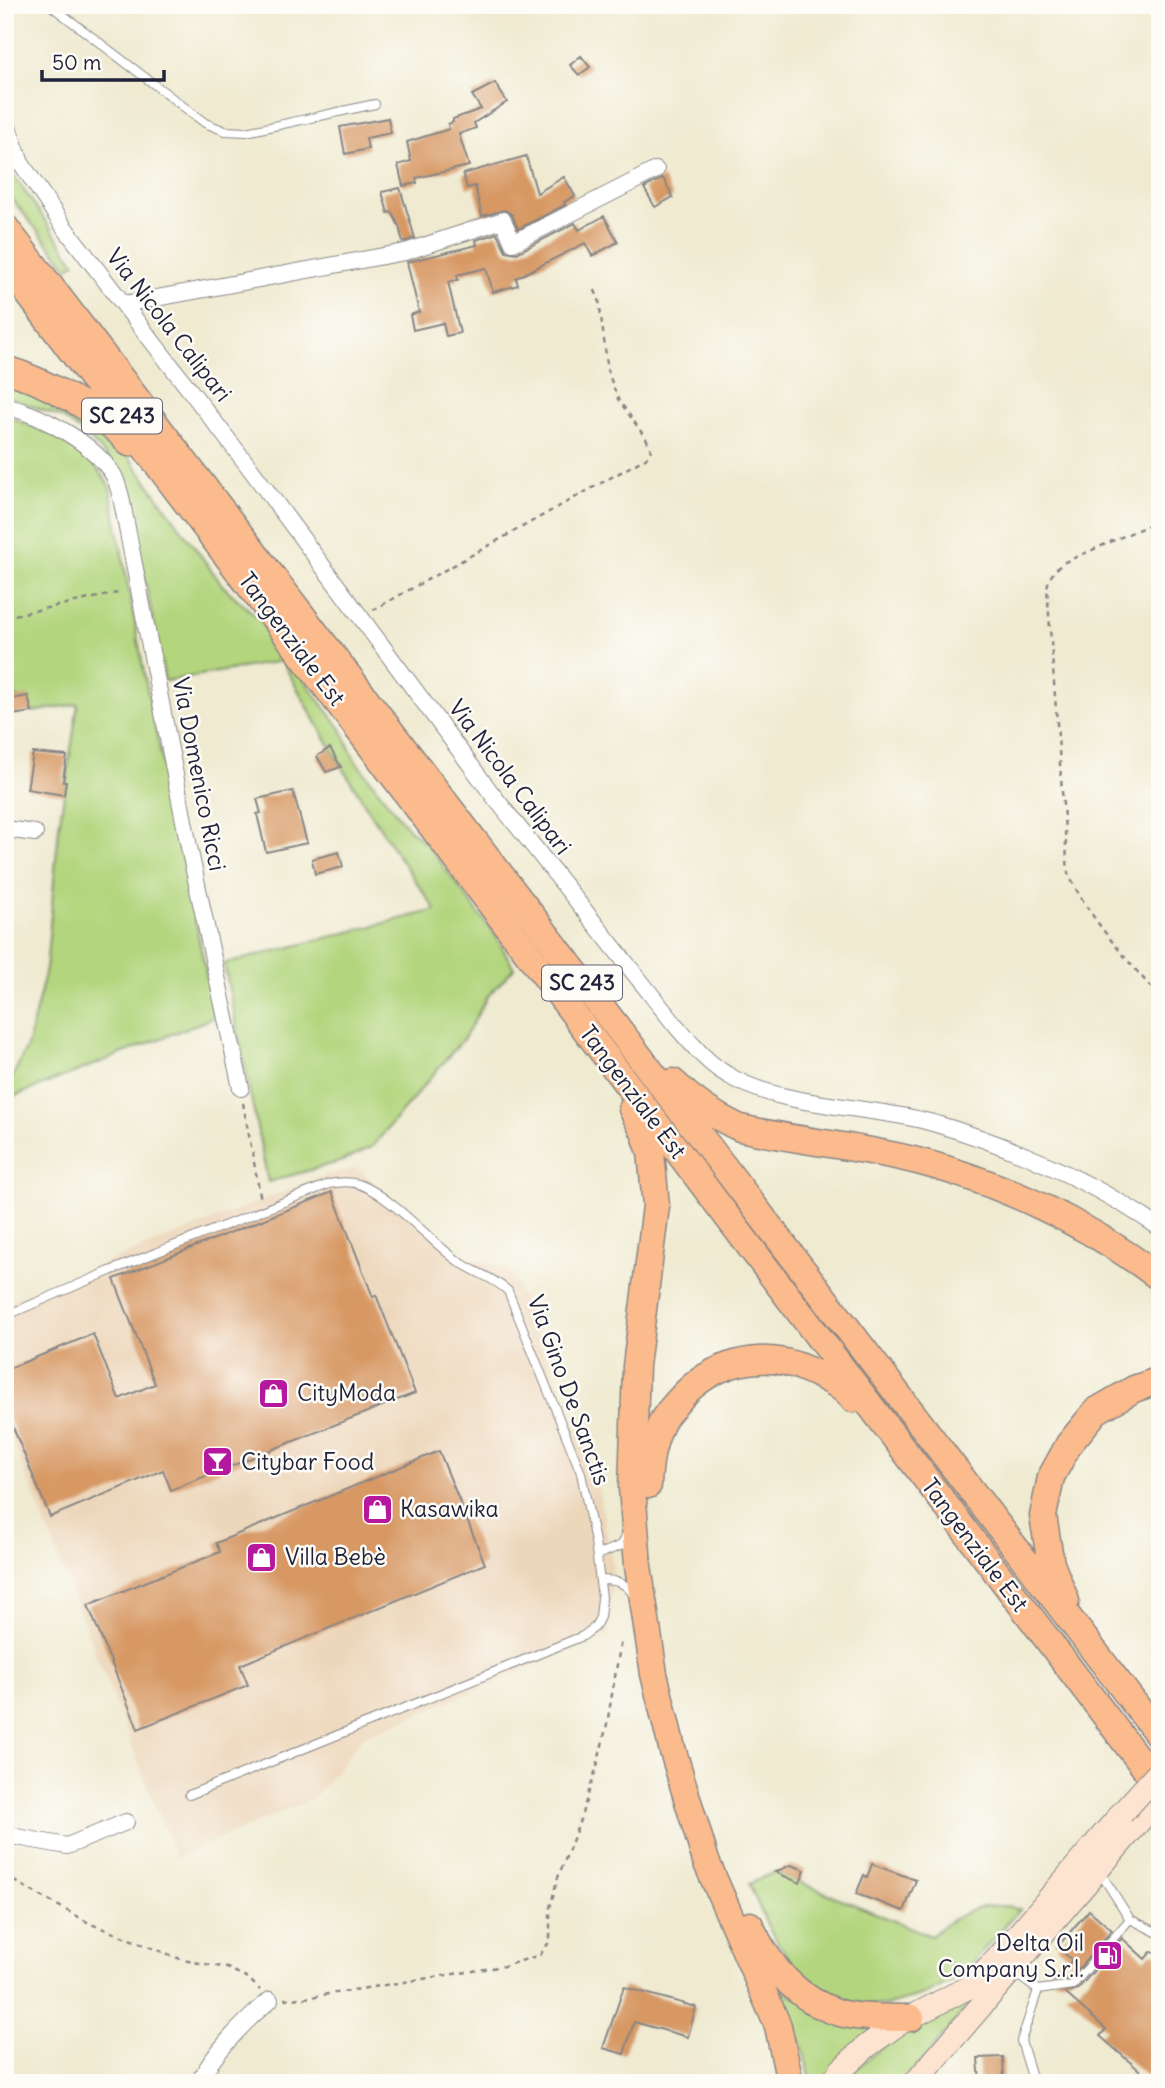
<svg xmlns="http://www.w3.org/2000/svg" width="1165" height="2088" viewBox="0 0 1165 2088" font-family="Delius,sans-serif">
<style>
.built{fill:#edd7bb}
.green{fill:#b2d57d;stroke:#6a7c5c;stroke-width:2}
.building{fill:#d79864}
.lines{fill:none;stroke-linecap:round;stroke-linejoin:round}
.service-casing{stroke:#888686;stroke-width:10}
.minor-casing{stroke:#888686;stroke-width:18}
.secondary-casing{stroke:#888686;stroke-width:25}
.trunk-casing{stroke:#888686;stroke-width:29}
.path{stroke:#888686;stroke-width:2.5;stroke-dasharray:5 5;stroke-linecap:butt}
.service{stroke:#fff;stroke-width:8}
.minor{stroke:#fff;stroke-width:16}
.secondary{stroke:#fde4d1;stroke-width:23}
.trunk{stroke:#fbbb8d;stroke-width:26}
.secondary-bridge-casing{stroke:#888686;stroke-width:25;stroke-linecap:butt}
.secondary-bridge{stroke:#fde4d1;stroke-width:23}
.labels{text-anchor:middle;stroke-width:5;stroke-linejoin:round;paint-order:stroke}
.shield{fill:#fdfcf7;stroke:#646373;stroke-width:2}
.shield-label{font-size:21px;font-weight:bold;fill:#22223b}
.street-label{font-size:23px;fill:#22223b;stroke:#fdfcf7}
.poi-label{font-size:23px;fill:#22223b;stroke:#fdfcf7;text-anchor:start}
</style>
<rect width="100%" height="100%" fill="#fdfcf7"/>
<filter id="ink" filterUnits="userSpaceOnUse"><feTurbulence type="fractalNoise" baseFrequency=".0143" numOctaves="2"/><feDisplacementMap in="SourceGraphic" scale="14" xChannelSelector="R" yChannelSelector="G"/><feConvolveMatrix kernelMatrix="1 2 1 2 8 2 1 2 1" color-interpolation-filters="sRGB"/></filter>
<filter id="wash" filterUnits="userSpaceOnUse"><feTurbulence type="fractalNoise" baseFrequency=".00686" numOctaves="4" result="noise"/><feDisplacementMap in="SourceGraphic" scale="28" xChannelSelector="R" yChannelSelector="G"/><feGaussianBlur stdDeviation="1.57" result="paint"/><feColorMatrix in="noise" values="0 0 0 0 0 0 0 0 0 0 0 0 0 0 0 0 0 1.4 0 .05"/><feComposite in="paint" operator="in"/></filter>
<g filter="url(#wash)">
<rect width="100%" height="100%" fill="#efead0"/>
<polygon class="built" points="357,1168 460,1254 510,1270 595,1474 613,1564 608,1635 363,1737 314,1798 176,1858 5,1421 5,1303 326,1175"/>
<g class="green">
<polygon points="5,151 14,176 75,263 68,268 5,191"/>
<path d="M5 379 63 400 123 449 223 586 258 618 341 729 355 760 407 827 428 846 495 935 514 968 487 997 465 1037 372 1147 342 1161 268 1182 224 964 436 910C377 829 330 748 282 661L165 681 131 510 111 461 87 436 61 417 5 396Z"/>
<path d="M5 415C43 431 92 449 110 488L146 683 215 1017 5 1100V1093L28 1044 46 969 59 826 78 704 32 712 28 697 16 698 5 634Z"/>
<path d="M775 1872 931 1936C957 1913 985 1899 1020 1909L958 1978 924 1995 885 2006 848 2002 818 1986 791 1962 769 1929 749 1884Z"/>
<polygon points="776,1988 874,2031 825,2083 812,2083 801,2043 786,2013"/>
<path d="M982 1990 903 2083H843C880 2039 934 2019 982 1990Z"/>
</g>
<g id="blocks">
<g class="building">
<polygon points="581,56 590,67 579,75 570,65"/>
<polygon points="495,83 507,102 474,123 476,128 459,134 469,166 416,178 417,183 403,186 398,165 411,161 407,142 449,129 448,124 453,122 453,119 481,109 472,95"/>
<polygon points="388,118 391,133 366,138 368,149 345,154 340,127"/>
<polygon points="526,156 537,193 564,177 575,196 564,202 565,205 518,229 512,215 505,210 482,216 475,186 467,188 463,174"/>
<polygon points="663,178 673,197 655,207 644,188"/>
<polygon points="400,188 415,238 403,242 399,226 392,212 388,213 382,192"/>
<polygon points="604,216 618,242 592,256 585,243 516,278 518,285 493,292 486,268 457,275 458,280 448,282 460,333 446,336 443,323 413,330 410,315 419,312 407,262 477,245 476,240 497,233 506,251 517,253 575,223 579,230"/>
<polygon points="28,696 32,712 5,716 5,700"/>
<polygon points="330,748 341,767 326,772 317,756"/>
<polygon points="33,753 67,756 63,782 66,782 64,795 27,789"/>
<polygon points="293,791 307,843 266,852 257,814 261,813 257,799"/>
<polygon points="339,852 343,867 315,874 312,859"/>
<polygon points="332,1192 373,1297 376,1295 415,1393 171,1490 163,1470 50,1517 5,1408 5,1370 93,1334 119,1399 155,1384 114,1279"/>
<polygon points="439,1451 485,1564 240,1665 248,1685 138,1729 88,1605 220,1552 216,1543"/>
<polygon points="872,1864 916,1880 904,1911 856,1894 864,1875 867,1877"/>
<polygon points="791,1865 805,1870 800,1883 775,1872"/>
<polygon points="1089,1910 1112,1930 1070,1979 1053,1981 1072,1960 1057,1947"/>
<polygon points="1122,1938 1145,1959 1151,1952 1160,1954 1160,2083 1154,2083 1100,2036 1106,2029 1065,1993 1078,1989"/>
<polygon points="624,1987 696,2007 688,2037 634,2022 624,2054 603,2048"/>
<polygon points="1003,2057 1004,2083 980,2083 978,2058"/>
</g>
</g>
</g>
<g filter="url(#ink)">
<use href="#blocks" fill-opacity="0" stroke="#888686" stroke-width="2"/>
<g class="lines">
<defs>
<g id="service">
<polyline points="50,5 205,123 225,131 246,132 375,104"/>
<path d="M5 1316 110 1271 329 1184C339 1182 351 1181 361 1185 392 1197 429 1240 458 1261 475 1273 493 1277 508 1291L581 1473 595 1542 602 1598 600 1617 595 1627 583 1636 189 1795"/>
<polyline points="597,1555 622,1545 626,1535"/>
<path d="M600 1580C613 1580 626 1581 633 1595"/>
<polyline points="1130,1919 1160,1934"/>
<polyline points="1014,1973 1038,1990 1073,1985 1130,1919 1100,1872"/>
<polyline points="1034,2083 1021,2041 1038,1990"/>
</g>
<g id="minor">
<path d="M5 119 21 163 64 227 246 463 492 794 676 1026C691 1043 706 1062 726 1074 779 1108 871 1105 933 1123 1012 1146 1091 1181 1160 1228"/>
<polyline points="124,304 405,252 503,220 513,243 656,170"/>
<path d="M5 406C42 415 94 443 114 476 117 482 119 490 121 497L190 852 241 1088"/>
<polyline points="5,829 35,833"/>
<polyline points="5,1830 11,1836 67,1846 126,1822"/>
<path d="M198 2083C216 2050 242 2024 270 2000"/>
</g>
<g id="secondary">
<polyline points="832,2083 841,2070 867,2046 898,2024 967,1988 997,1959 1122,1813"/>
<polyline points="915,2083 1160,1797"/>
</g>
<g id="trunk">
<polyline points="5,227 1160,1737"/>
<polyline points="5,263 1160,1788"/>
<path d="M5 369C42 380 105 413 129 443"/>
<path d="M673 1082C693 1102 714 1116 740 1128 786 1138 834 1144 881 1153 978 1171 1082 1219 1160 1278"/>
<polyline points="632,1109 644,1132 651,1152 656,1206 636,1366 632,1487 638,1566 654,1674 672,1748 706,1861 778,2026 790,2083"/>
<path d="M648 1485C649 1462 652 1443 662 1422 665 1415 672 1408 678 1401 710 1363 763 1348 808 1370 824 1377 841 1385 853 1399"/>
<polyline points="1066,1601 1051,1564 1043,1516 1051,1477 1069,1444 1096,1411 1134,1389 1160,1380"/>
<path d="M750 1925C768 1965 797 2000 840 2013 862 2019 888 2017 911 2018"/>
</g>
</defs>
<use href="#service" class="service-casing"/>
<use href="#minor" class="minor-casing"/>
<use href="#secondary" class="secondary-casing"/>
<use href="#trunk" class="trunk-casing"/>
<g class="path">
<path d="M1160 520 1065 562C1055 569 1050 575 1047 587L1068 873C1089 919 1127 959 1160 998"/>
<polyline points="373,610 646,458 651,450 647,440 618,399 608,372 599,300 594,288"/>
<polyline points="5,617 122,592"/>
<polyline points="243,1103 261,1200"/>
<polyline points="5,1876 91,1924 183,1960 227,1968 248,1978 260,1990"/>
<polyline points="284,1999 304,1998 504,1966 540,1955 550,1941 550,1908 557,1880 578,1826 597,1766 607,1724 621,1641"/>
</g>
<use href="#service" class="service"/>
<use href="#minor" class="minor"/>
<use href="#secondary" class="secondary"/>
<use href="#trunk" class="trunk"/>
<defs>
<polyline id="secondary-bridge" points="1122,1813 1160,1771"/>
</defs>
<use href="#secondary-bridge" class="secondary-bridge-casing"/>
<use href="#secondary-bridge" class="secondary-bridge"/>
</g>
</g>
<defs>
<symbol id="shop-square" viewBox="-11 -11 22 22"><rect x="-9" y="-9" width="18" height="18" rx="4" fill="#b5179e" stroke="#fdfcf7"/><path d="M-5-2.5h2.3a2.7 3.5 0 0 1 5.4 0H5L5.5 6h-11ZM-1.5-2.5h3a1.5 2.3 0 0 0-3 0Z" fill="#fff"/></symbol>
<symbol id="bar-square" viewBox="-11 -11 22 22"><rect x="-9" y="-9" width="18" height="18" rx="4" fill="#b5179e" stroke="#fdfcf7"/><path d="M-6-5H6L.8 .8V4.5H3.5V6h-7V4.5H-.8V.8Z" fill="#fff"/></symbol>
<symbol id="fuel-square" viewBox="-11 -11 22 22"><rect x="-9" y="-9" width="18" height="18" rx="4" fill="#b5179e" stroke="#fdfcf7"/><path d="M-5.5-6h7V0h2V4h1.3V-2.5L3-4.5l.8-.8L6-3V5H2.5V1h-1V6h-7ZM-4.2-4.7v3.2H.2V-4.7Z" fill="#fff"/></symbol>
</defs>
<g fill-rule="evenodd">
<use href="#shop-square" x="256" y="1376" width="35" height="35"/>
<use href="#bar-square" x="200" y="1444" width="35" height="35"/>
<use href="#shop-square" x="360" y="1492" width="35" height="35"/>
<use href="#shop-square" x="244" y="1540" width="35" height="35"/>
<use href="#fuel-square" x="1090" y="1938" width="35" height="35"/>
</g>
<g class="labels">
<g class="shield">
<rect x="82" y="398.5" width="80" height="35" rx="5"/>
<rect x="542" y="965.5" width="80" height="35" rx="5"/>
</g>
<g class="shield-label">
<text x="122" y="423">SC 243</text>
<text x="582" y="990">SC 243</text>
</g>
<g class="street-label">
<text transform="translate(169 325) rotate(52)" y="8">Via Nicola Calipari</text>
<text transform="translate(292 639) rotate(53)" y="8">Tangenziale Est</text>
<text transform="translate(199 774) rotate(79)" y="8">Via Domenico Ricci</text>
<text transform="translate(510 777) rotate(53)" y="8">Via Nicola Calipari</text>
<text transform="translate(633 1092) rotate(53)" y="8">Tangenziale Est</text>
<text transform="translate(569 1390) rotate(70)" y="8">Via Gino De Sanctis</text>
<text transform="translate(975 1545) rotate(53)" y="8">Tangenziale Est</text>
</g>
<g class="poi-label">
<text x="297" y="1401">CityModa</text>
<text x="241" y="1470">Citybar Food</text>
<text x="400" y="1517">Kasawika</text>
<text x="285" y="1565">Villa Bebè</text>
<text x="1084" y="1951" text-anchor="end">Delta Oil<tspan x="1084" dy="26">Company S.r.l.</tspan></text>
</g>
</g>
<rect width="1165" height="2088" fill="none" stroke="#fdfcf7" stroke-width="28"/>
<path d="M42 70v10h122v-10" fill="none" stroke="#22223b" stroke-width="3.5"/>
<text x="52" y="70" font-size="21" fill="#22223b" stroke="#fdfcf7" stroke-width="5" paint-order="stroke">50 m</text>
</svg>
